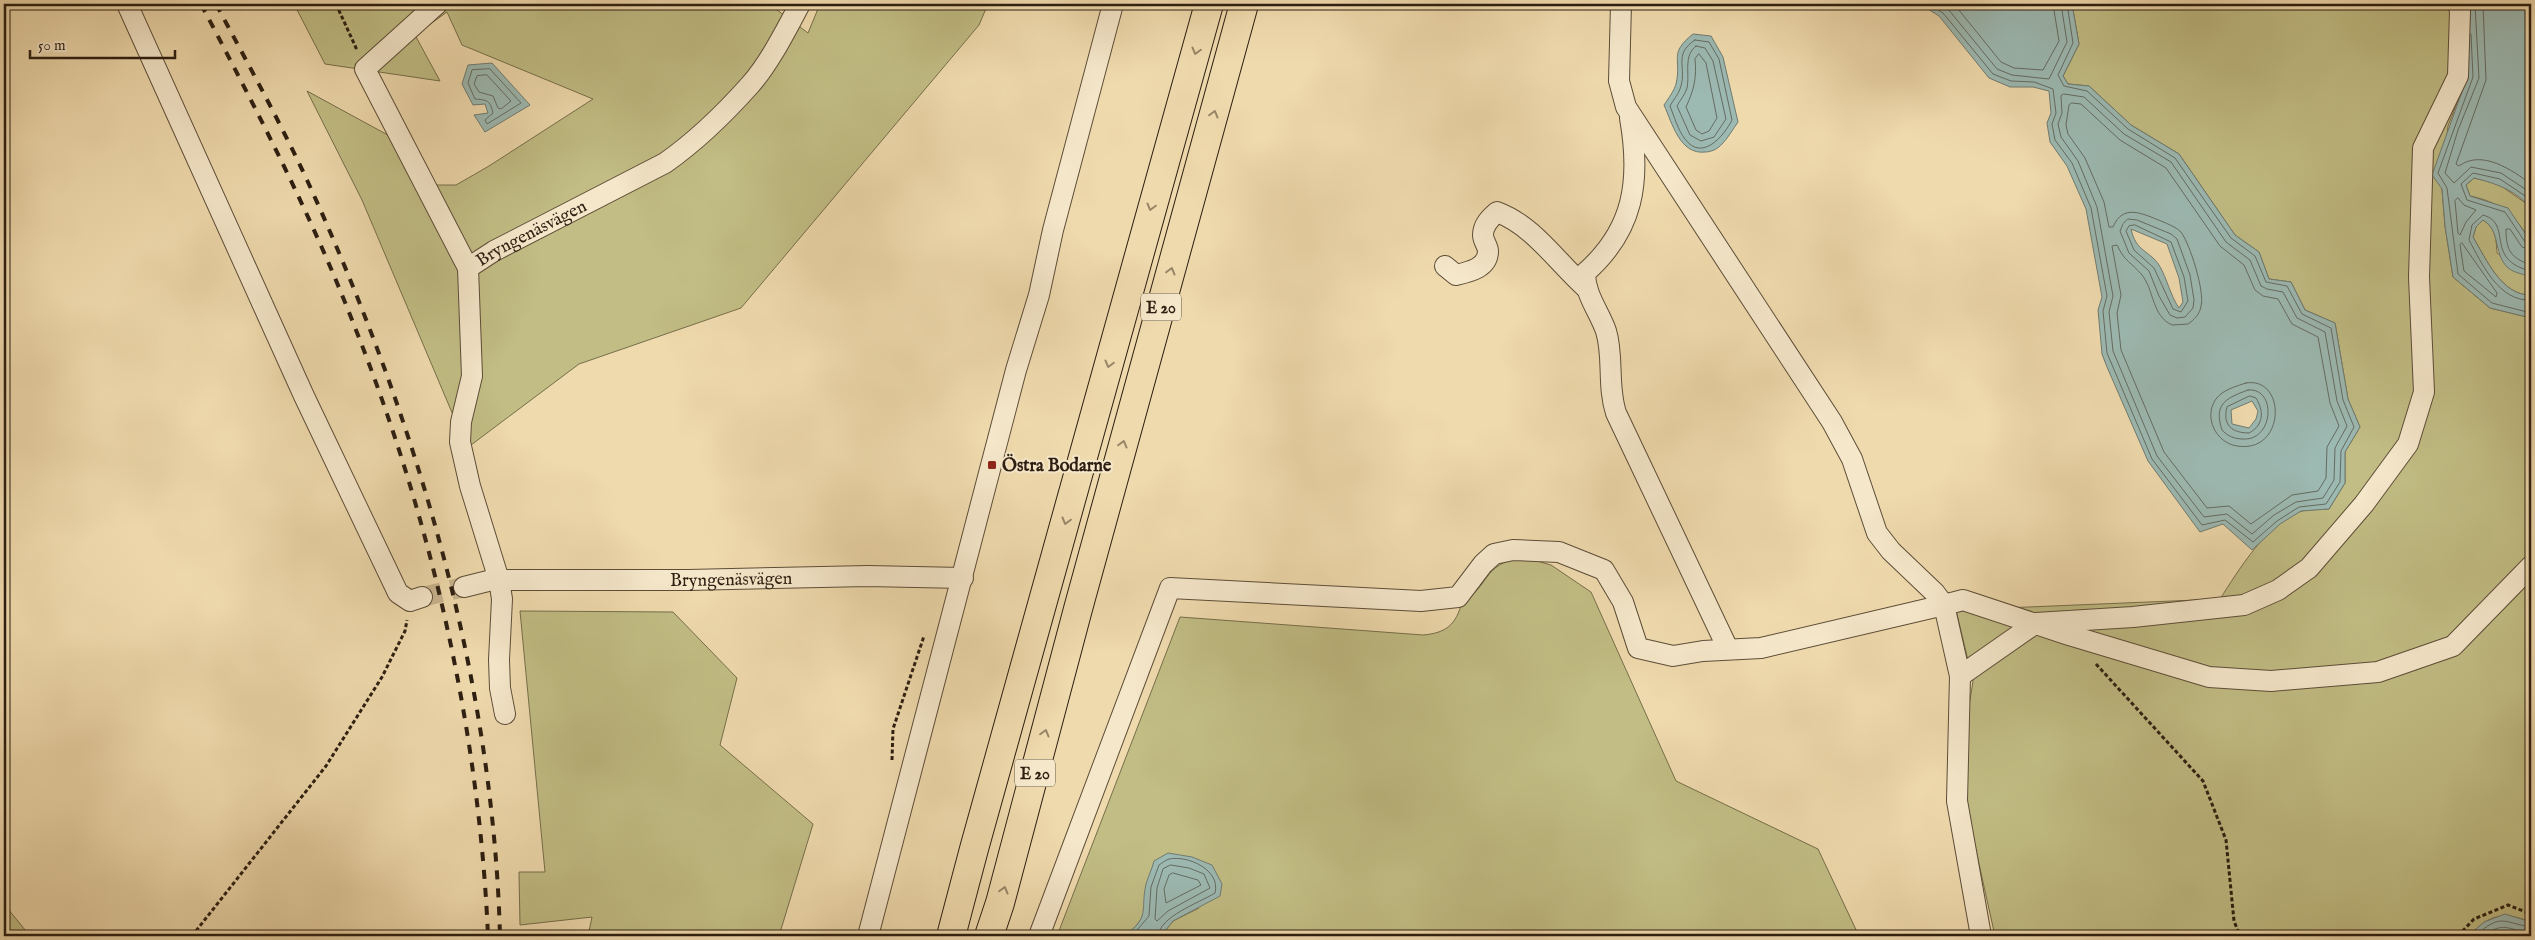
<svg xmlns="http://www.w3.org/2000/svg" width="2535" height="940" viewBox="0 0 2535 940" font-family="'IM FELL English',serif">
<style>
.green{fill:#c1bd84;stroke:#766e4a}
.water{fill:#9cb9b2;stroke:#6f7b72;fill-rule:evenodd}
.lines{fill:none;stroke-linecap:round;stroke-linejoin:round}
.shore{stroke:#646c62;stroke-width:1}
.minor-tunnel{stroke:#c8b48e;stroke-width:20;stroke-dasharray:20 10;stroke-linecap:butt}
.minor-casing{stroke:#5d4d38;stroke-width:22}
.highway-casing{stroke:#2c1e11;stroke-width:30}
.path{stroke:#2c1e11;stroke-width:3;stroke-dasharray:4 2.5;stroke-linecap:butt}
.minor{stroke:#f5e7ca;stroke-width:20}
.highway{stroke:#efdaad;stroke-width:28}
.rail{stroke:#2c1e11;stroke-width:4;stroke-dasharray:9 9;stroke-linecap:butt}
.oneway{stroke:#978567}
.poi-dot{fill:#8f2418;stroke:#f5e7ca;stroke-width:2}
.labels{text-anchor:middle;stroke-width:4;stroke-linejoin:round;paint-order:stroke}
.shield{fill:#f5e7ca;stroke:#685a48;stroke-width:1}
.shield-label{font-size:16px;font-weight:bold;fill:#2c1e11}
.street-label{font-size:18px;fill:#2c1e11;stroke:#f5e7ca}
.poi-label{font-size:18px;font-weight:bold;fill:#2c1e11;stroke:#f5e7ca;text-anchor:start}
</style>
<rect width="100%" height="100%" fill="#efdaad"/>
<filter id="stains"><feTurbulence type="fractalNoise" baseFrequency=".004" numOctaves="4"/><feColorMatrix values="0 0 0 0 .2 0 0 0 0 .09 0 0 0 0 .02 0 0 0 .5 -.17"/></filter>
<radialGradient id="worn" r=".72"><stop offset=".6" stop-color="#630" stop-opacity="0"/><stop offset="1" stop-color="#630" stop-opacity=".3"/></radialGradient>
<g class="green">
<polygon points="294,4 769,4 808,33 820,4 988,4 979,25 741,308 579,364 467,448 362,200 307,91 397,140 419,185 456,185 489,166 593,99 462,45 447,12 415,35 440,81 325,64"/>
<path d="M2072 4H2464L2468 75 2448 126 2442 189 2445 226 2453 277 2490 308 2531 318V922C2501 911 2492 914 2468 936H1995L1965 801 1964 739 1973 681 1956 610 2220 599C2238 571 2269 520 2302 511 2310 509 2321 510 2329 509L2345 483V452L2360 427 2348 399 2335 323 2305 310 2291 282 2269 279 2259 252 2235 235 2179 154 2131 125 2089 86 2068 84 2063 76 2079 44Z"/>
<path d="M2474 178 2497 183 2527 204 2531 209V238L2529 239C2514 214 2499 202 2470 196L2466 185Z"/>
<path d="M2483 220C2496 228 2496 239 2497 253L2531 276V295C2502 296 2486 259 2473 237L2476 227Z"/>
<path d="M1523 557 1551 565 1591 592 1676 781 1818 849 1859 936H1161L1173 921 1199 908 1146 886 1145 914 1133 930 1123 936H1057L1180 617 1423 635C1446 633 1456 625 1462 602 1490 587 1481 564 1523 557Z"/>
<polygon points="520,611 673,612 737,678 720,745 813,824 779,936 588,936 592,917 520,925 519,872 545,872"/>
<polygon points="4,904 30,936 4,936"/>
</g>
<g class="water">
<path d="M1920 4H2072L2079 44 2063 76 2068 84 2089 86 2131 125 2179 154 2235 235 2259 252 2269 279 2291 282 2305 310 2335 323 2348 399 2360 427 2345 452V483L2329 509 2301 511 2280 524 2252 550 2223 524 2200 532 2148 461 2107 367 2102 354 2098 310 2102 297 2086 209 2067 166 2050 142 2047 123 2051 113 2049 91 2033 87H2010L1989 78 1939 16ZM2131 229 2167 244 2179 278 2183 302 2179 308C2170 295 2167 278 2159 265 2149 250 2136 252 2131 229ZM2252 401 2258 411 2256 419 2249 428 2232 424 2231 410Z"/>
<path d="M2464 4H2531V209C2518 191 2495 183 2474 178L2466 185 2470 196 2508 208 2529 239 2531 238V276H2529C2522 274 2512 272 2507 267 2493 252 2501 231 2483 220L2476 227 2473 237C2486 259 2502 296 2531 295V318L2490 308 2453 277 2445 226 2442 189 2432 175 2468 75Z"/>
<path d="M1693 34 1711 36 1723 57 1738 122C1733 129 1728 138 1722 144 1718 149 1711 152 1705 152 1680 155 1672 123 1664 105 1668 99 1674 91 1676 84 1682 58 1668 54 1693 34Z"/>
<polygon points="492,63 530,105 485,132 474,115 488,113 485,104 473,105 462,84 468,65"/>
<path d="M1168 853 1192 857 1212 865 1222 884 1220 896 1173 921 1161 936H1123C1151 918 1140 911 1146 884 1148 877 1152 869 1154 861Z"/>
<polygon points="2505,914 2531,922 2531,936 2468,936 2484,922"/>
</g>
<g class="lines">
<g class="shore">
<polyline points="1929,4 1943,13 1993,74 2011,81 2034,82 2053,89 2056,113 2052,124 2055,140 2072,163 2091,208 2107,296 2103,311 2107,353 2152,459 2202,525 2225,520 2253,542 2277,521 2299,507 2326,504 2340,482 2341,451 2354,427 2343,400 2331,328 2302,314 2287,286 2266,282 2255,256 2231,238 2175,158 2128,129 2087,91 2064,86 2058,75 2073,43 2067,4"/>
<polyline points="1941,4 1948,9 1997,69 2012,75 2049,79 2067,42 2061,4"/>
<polyline points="1954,4 2001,62 2014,68 2043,70 2059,41 2053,4"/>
<polyline points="2475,4 2479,78 2458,130 2445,173 2454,183 2471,167 2501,173 2531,193"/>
<path d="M2483 4 2486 80 2456 164 2459 166C2482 149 2512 170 2531 184"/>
<polyline points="2471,34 2473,77 2438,173 2447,188 2458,274 2492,303 2531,313"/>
<path d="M1695 40 1709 42 1719 59 1732 120C1724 136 1702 162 1685 139 1678 130 1674 116 1670 106 1673 100 1678 95 1680 89 1688 68 1672 55 1695 40Z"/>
<path d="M1696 46 1705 48 1713 61 1726 119 1714 137 1701 141 1690 135 1677 106C1680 100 1685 95 1687 88 1690 73 1683 56 1696 46Z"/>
<path d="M1699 54 1706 63 1717 118 1709 131 1702 134 1696 130 1686 107C1694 90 1697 77 1695 59Z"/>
<path d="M490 69 521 103 487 124 485 120 493 113C490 100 487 100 475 99L468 83 472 70Z"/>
<polygon points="487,75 511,101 501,109 498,108 493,96 479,92 474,84 477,76"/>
<polygon points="2064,94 2084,97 2124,134 2171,162 2226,242 2250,260 2261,286 2267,289 2283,292 2297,318 2325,332 2337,401 2347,426 2335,448 2334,480 2323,498 2296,502 2274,515 2252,534 2227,514 2204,517 2157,456 2113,351 2109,312 2113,296 2097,207 2078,161 2061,137 2058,124 2062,113 2061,96"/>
<path d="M2072 103 2081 104 2120 140 2166 168 2220 246 2244 265 2255 290 2263 296 2278 299 2292 324 2318 337 2330 403 2339 426 2327 447 2326 478 2318 491 2292 495 2251 524 2229 506 2207 508 2164 452 2121 350 2117 313 2121 295 2112 246 2117 245C2125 262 2131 262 2142 275 2154 290 2152 316 2172 325L2188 324C2194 320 2200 314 2201 306 2205 292 2190 244 2181 232 2176 227 2168 224 2161 221 2143 214 2123 203 2113 227H2109L2104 202 2085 158 2068 134 2066 125 2069 105Z"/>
<polygon points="2458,198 2464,205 2476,210 2466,222 2460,235 2458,233 2455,201"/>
<polyline points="2531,200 2500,179 2473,173 2461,184 2467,200 2505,212 2525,242 2531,244"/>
<polygon points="2128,219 2137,220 2171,234 2177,239 2190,275 2194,300 2193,308 2185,317 2177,318 2170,315 2159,296 2149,271 2129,253 2120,231 2123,224"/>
<polygon points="2135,225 2171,242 2184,277 2188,301 2181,312 2173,309 2154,268 2134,250 2126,231 2129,226"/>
<polygon points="2462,243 2497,293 2496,297 2464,271 2460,245"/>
<path d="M2531 250 2522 247 2510 229H2506C2506 251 2511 258 2531 265"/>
<path d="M2531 271C2483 260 2514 224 2483 215L2472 225 2469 240C2482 264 2499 302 2531 300"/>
<path d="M2246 383C2287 376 2286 454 2237 446 2216 443 2203 417 2216 399 2222 390 2237 386 2246 383Z"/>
<path d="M2248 390C2277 387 2274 441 2243 439 2235 439 2227 436 2222 430 2213 403 2227 398 2248 390Z"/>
<path d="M2250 396 2256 398C2264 411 2264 425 2249 433 2232 433 2222 425 2227 407Z"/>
<polygon points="1171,865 1189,868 1204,874 1210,888 1168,911 1157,921 1155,919 1157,888 1163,869"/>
<polygon points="1173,873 1198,880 1201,885 1166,903 1164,889 1169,875"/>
<path d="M1132 936 1149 916 1151 887 1159 865C1162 863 1166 860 1169 859 1188 855 1221 870 1215 893 1199 903 1160 916 1158 936"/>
<path d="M2475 936C2502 912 2503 923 2531 927"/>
<path d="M2485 936C2503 919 2512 932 2531 933"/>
</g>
<polyline class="minor-tunnel" points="422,597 464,587"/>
<defs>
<g id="minor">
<polyline points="127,4 304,396 398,593 410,601 422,597"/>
<polyline points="437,4 365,69 468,268"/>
<path d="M1630 118C1641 181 1634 230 1585 273 1585 295 1599 311 1606 331 1614 357 1607 385 1616 413L1728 649"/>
<path d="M1445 266 1456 275C1469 272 1488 268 1488 251 1488 246 1483 241 1483 235 1483 225 1490 218 1497 212 1534 226 1556 261 1585 287"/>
<path id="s1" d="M464 587 492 580H688L868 576 963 578"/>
<polyline points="1960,676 2036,623 2133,617 2244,605 2278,590 2309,568 2364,504 2408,444 2424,392 2419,277 2423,148 2458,76 2460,11 2458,4"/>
<path id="s2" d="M505 714 500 688 499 660 502 599 499 580 470 486 460 442 461 422 472 376 468 268 494 251 665 163C695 142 725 113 750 85 769 64 786 30 800 4"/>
<polyline points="868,936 1016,370 1039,295 1053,230 1113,4"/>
<polyline points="1039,936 1170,588 1421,601 1458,597 1483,564 1494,554 1513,550 1559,552 1604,570 1623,602 1638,648 1673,656 1703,651 1761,648 1944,605 1935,593 1891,551 1877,533 1852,459 1832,422 1626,107 1619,81 1621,4"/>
<polyline points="1981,936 1957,801 1960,676 1944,605 1963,600 2069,635 2209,677 2271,681 2378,672 2453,646 2531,566"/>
</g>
<g id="highway">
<polyline points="951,936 974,849 1209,4"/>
<polyline points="989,936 1000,903 1078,609 1244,4"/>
</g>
</defs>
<use href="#minor" class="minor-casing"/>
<use href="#highway" class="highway-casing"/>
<g class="path">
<polyline points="336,4 357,50"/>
<polyline points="2096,664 2203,781 2226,840 2234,921 2240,936"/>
<polyline points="892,760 893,729 924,636"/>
<polyline points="192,936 326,766 382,677 405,631 407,620"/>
<polyline points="2458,936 2474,919 2508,905 2531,914"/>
</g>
<use href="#minor" class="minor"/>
<use href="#highway" class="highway"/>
<g class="rail">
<path d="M201 4C256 109 311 214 354 325 431 518 479 728 488 936"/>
<path d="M216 4C247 62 279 120 307 180 415 416 493 675 500 936"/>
</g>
</g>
<defs><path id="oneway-chevron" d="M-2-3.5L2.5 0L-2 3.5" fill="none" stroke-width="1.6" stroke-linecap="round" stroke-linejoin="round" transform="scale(1.25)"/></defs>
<g class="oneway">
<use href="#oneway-chevron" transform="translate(1196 51) rotate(105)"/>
<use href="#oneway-chevron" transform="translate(1214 114) rotate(-75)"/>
<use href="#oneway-chevron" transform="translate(1151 207) rotate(105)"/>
<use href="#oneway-chevron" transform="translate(1171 271) rotate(-75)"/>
<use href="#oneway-chevron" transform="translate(1109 364) rotate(105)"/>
<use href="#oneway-chevron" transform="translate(1123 444) rotate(-75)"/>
<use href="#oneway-chevron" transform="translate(1066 521) rotate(105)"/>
<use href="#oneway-chevron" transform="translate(1045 733) rotate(-75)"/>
<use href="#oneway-chevron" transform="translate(1004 890) rotate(-75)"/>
</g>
<rect class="poi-dot" x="987" y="460" width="10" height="10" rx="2.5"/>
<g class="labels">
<g class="shield">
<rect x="1141" y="293.5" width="40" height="27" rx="4"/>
<rect x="1015" y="759.5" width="40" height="27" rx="4"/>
</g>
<g class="shield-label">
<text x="1161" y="313">E 20</text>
<text x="1035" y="779">E 20</text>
</g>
<g class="street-label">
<text dy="6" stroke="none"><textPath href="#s2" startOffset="526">Bryngenäsvägen</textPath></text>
<text dy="6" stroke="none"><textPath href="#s1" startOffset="268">Bryngenäsvägen</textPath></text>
</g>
<g class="poi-label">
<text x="1002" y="471">Östra Bodarne</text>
</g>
</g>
<rect width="2535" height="940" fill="none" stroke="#efdaad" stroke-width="20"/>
<rect x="5" y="5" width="2525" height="930" fill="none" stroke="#2c1e11" stroke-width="2.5"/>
<rect x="10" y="10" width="2515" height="920" fill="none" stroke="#2c1e11"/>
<path d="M30 50v8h145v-8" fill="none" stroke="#2c1e11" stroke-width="2.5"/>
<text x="38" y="50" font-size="15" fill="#2c1e11" stroke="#f5e7ca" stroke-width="4" paint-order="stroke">50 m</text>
<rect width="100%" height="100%" filter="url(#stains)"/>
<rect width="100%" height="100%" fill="url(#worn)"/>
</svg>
